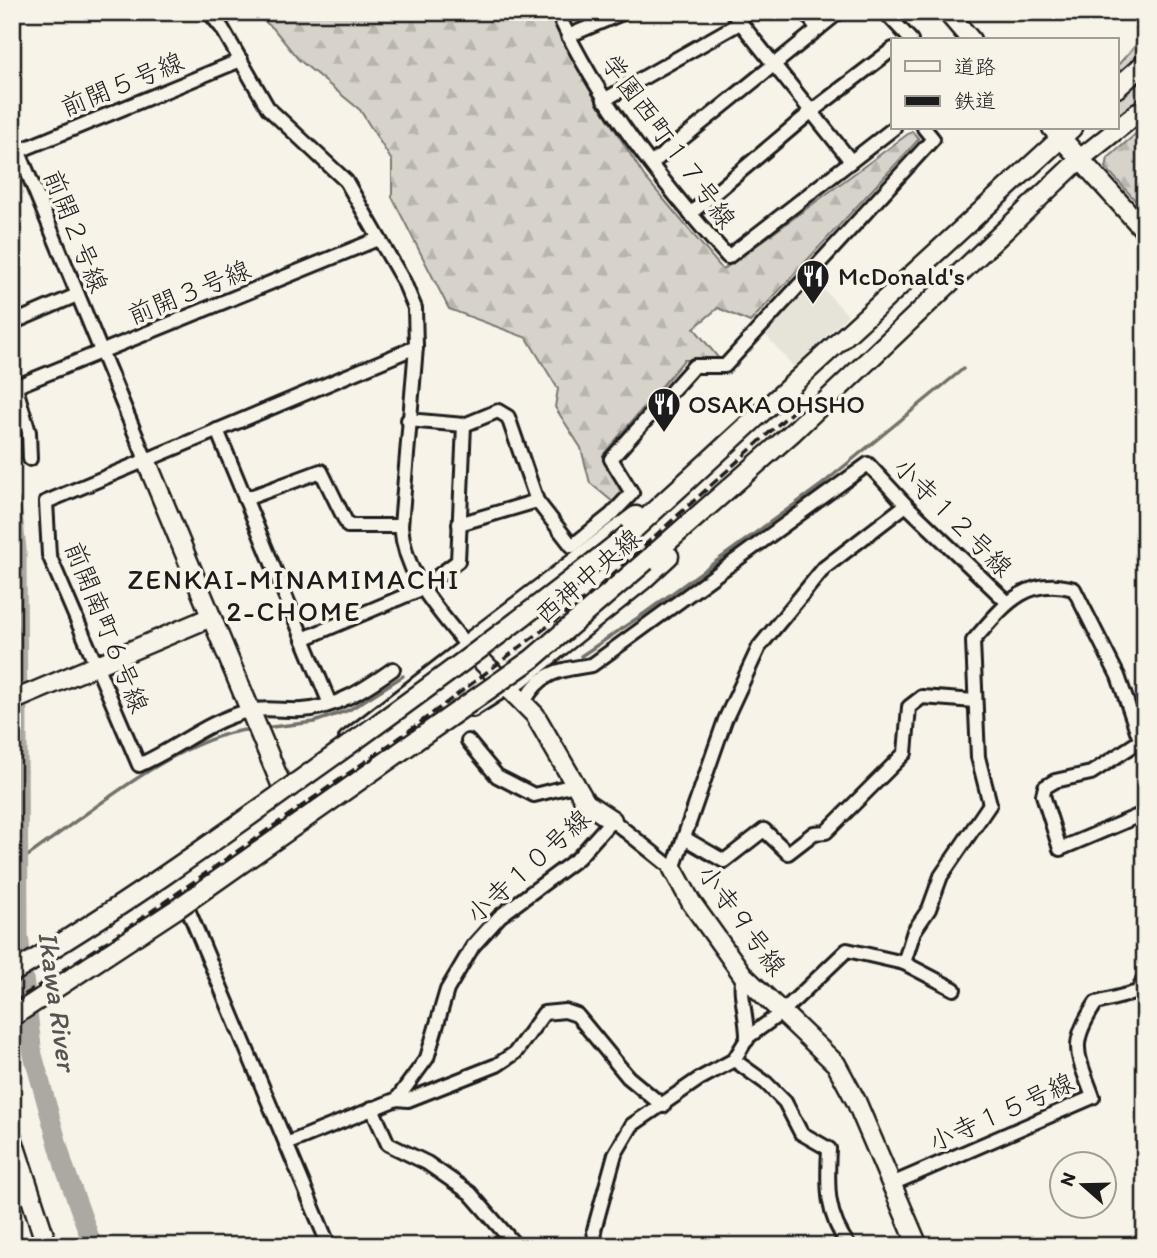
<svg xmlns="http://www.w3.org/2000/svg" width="1157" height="1258" viewBox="0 0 1157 1258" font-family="Itim,'Klee One',sans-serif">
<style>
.built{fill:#e6e3d9}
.grass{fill:#d7d3cb;stroke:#7a7874;stroke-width:2}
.forest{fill:url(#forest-firs);stroke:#7a7874;stroke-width:2}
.park{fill:url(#park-dots);stroke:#7a7874;stroke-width:2}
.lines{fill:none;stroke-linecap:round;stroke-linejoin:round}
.stream{stroke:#72716c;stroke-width:3.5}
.river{stroke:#aca9a2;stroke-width:19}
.street-casing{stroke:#1c1c1c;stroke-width:18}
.secondary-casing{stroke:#1c1c1c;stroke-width:23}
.primary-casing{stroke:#1c1c1c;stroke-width:24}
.street{stroke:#f7f3e8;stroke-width:12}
.secondary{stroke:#f7f3e8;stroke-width:18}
.primary{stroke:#f7f3e8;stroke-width:19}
.rail{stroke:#1c1c1c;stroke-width:3.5;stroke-dasharray:10 5;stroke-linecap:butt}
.secondary-bridge-casing{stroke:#1c1c1c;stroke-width:23;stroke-linecap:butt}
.secondary-bridge{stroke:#f7f3e8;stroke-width:18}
.labels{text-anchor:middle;stroke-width:7;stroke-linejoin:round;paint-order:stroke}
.street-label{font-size:26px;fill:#1c1c1c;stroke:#f7f3e8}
.poi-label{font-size:26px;fill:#1c1c1c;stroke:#f7f3e8;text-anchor:start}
.neighbourhood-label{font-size:28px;letter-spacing:2px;fill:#1c1c1c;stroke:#f7f3e8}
.water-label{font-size:28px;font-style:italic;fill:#565452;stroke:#f7f3e8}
</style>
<defs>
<pattern id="forest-firs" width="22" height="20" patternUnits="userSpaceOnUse" patternTransform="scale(1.75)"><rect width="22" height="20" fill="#d7d3cb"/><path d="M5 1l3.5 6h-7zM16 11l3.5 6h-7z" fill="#b8b5ae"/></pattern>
<pattern id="park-dots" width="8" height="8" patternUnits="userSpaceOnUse" patternTransform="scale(1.75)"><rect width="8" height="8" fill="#d7d3cb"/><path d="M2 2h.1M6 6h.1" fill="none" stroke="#b8b5ae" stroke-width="1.8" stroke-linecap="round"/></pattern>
</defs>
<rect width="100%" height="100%" fill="#f7f3e8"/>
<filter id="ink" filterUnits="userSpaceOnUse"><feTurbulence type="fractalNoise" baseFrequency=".0143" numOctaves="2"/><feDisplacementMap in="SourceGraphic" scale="14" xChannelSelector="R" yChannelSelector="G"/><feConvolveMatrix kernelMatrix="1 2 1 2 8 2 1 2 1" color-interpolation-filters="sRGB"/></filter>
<g filter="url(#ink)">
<polygon class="built" points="813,278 848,315 794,367 765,334"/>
<g class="grass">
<polygon points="1145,35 1145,50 1117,77 1117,66"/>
<polygon points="1145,71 1145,94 1117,119 1117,97"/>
</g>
<g class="forest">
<polygon points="252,12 549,12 588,87 644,176 723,270 912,131 919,139 750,322 718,308 694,328 720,360 684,360 603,455 621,492 613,502 590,483 581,448 555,407 558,389 527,338 449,309 392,197 392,161 360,110 298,59 273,28"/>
<polygon points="1145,126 1145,211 1106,168 1108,158"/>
</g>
<polygon class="park" points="562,12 613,12 575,30 567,26"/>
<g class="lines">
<g class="stream">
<polyline points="581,656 645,613 820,486 963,369"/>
<polyline points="263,728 314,722 349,710 403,676"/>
<path d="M19 862C83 819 175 737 252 729"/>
</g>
<polyline class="river" points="12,504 17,549 19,935 33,1055 64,1166 93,1246"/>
<defs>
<g id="street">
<path d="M209 12 222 28 268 108 346 181 404 282 415 308 416 347 401 526C405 576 436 607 466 645L346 738"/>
<path d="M557 12C599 103 662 183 728 257L894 128"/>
<polyline points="732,12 851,161"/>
<polyline points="805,12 818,29"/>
<polyline points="885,12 911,40"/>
<polyline points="568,36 625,12"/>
<polyline points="604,100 738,24"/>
<polyline points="12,135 146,460"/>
<polyline points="19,151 241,60"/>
<polyline points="651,164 839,12"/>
<polyline points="690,214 812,111 893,49"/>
<polyline points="12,323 77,295"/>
<polyline points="12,375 29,432 30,459"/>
<polyline points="12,388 378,239"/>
<polyline points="408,420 464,425 498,411 508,417 537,501 572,546 611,515 632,493 611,459 694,366 725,366 933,139 924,128"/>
<polyline points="217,430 330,704"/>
<polyline points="245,499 321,471 348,526 401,526"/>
<polyline points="459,524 537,501"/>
<polyline points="303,639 421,589 458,561 464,425"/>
<path d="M393 669C366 688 337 708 302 710 285 711 264 707 248 711 205 722 178 748 139 765L49 555 46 502 416 347"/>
<path d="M524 702C541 671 559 670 592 665L868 464 906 505 1007 602"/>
<polyline points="473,710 509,687"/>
<polyline points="468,741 497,776 534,795 574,785"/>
<polyline points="1140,741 1091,773 1055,781 1045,787 1043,795 1060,849 1145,813"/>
<polyline points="686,839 724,861 764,830 788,853 814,833 826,832 905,753 909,707 922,697 975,701"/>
<polyline points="187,907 329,1246"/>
<path d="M904 963 914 931 929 909 941 876 990 804 978 757 973 641C1003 607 1025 575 1074 589L1118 676 1145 754"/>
<path d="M743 975C738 992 748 1019 747 1040"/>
<path d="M734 1060 766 1083 785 1102 801 1133 829 1149C827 1187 826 1215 849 1246"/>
<polyline points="397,1099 408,1100 497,1065 515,1053 544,1013 565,1011 577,1015 628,1077 663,1106"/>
<polyline points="372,1108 388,1144 427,1163 470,1193 516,1246"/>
<polyline points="286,1144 397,1099 427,1058 447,990 473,946 500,916 578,858 612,820 673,869 725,720 759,647 824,568 906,505"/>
<path d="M894 1183 1093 1097C1077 1053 1068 1045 1096 1003L1138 992 1145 976"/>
<polyline points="596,1246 594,1230 615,1154 632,1125 699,1079 734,1060 748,1037 781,1013 847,950 904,963 954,989"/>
</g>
<g id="secondary">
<polyline points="947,12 971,40"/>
<polyline points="1117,88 1145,63"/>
<polyline points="1052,128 1145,231"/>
<polyline points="146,460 283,789"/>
<polyline points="629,534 1072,128"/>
<polyline points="646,561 793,432 1080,159 1145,107"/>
<polyline points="509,687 643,580 669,556"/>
<polyline points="12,701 211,617"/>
<polyline points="612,820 586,803 535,715 466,645 636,516"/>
<polyline points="673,869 691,902 743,975 836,1064 856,1101 918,1246"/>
</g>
<polyline id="primary" points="12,1139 47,1246"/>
</defs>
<use href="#street" class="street-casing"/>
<use href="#secondary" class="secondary-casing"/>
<use href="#primary" class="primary-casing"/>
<use href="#street" class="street"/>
<use href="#secondary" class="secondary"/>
<use href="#primary" class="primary"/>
<polyline class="rail" points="12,1003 126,929 402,736 592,593 792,412"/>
<defs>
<g id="secondary-bridge">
<path d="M12 973C115 912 214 842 311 772 419 695 525 617 629 534"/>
<polyline points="12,1017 178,908 532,659 646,561"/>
</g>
</defs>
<use href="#secondary-bridge" class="secondary-bridge-casing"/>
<use href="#secondary-bridge" class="secondary-bridge"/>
</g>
</g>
<defs>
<symbol id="restaurant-pin" viewBox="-11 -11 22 30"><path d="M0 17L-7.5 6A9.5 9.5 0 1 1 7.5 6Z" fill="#1c1c1c" stroke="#f7f3e8"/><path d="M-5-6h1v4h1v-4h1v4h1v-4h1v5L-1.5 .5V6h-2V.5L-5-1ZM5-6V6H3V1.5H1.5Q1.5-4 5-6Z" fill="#fff"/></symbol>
</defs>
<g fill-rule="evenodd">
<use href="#restaurant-pin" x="794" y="257" width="38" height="52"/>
<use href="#restaurant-pin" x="645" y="385" width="38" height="52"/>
</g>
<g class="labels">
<g class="street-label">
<text transform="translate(122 84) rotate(-22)" y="9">前開５号線</text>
<text transform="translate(669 141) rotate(54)" y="9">学園西町１７号線</text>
<text transform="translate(76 231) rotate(68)" y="9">前開２号線</text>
<text transform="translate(189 292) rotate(-22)" y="9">前開３号線</text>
<text transform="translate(953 517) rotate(45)" y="9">小寺１２号線</text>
<text transform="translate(588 576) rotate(-41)" y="9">西神中央線</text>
<text transform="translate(107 627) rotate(68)" y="9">前開南町６号線</text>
<text transform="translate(528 866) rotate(-42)" y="9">小寺１０号線</text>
<text transform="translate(742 920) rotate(54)" y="9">小寺９号線</text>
<text transform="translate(1001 1112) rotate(-24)" y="9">小寺１５号線</text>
</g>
<g class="poi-label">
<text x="838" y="285">McDonald's</text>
<text x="688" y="413">OSAKA OHSHO</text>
</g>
<g class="neighbourhood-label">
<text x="294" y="589">ZENKAI-MINAMIMACHI<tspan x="294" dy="32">2-CHOME</tspan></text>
</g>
<g class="water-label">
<text transform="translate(58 1001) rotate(82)" y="10">Ikawa River</text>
</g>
</g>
<rect width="1157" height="1258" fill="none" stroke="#f7f3e8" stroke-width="42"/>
<rect x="21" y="21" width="1115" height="1216" fill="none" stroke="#1c1c1c" stroke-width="2.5" filter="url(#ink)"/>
<rect x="891" y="38" width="228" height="91" fill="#f7f3e8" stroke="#9f9d96" stroke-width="2"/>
<rect x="905" y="61" width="35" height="10" fill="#f7f3e8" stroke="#9f9d96" stroke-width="2"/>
<text x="954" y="74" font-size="21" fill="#1c1c1c">道路</text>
<rect x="905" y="96" width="35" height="10" fill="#1c1c1c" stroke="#9f9d96" stroke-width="2"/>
<text x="954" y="108" font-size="21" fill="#1c1c1c">鉄道</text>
<g transform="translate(1083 1185) rotate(290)"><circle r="33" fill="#f7f3e8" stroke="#9f9d96" stroke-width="2"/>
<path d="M0-5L12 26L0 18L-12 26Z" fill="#1c1c1c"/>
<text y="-10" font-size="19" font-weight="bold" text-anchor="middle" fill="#1c1c1c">N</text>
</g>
</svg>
